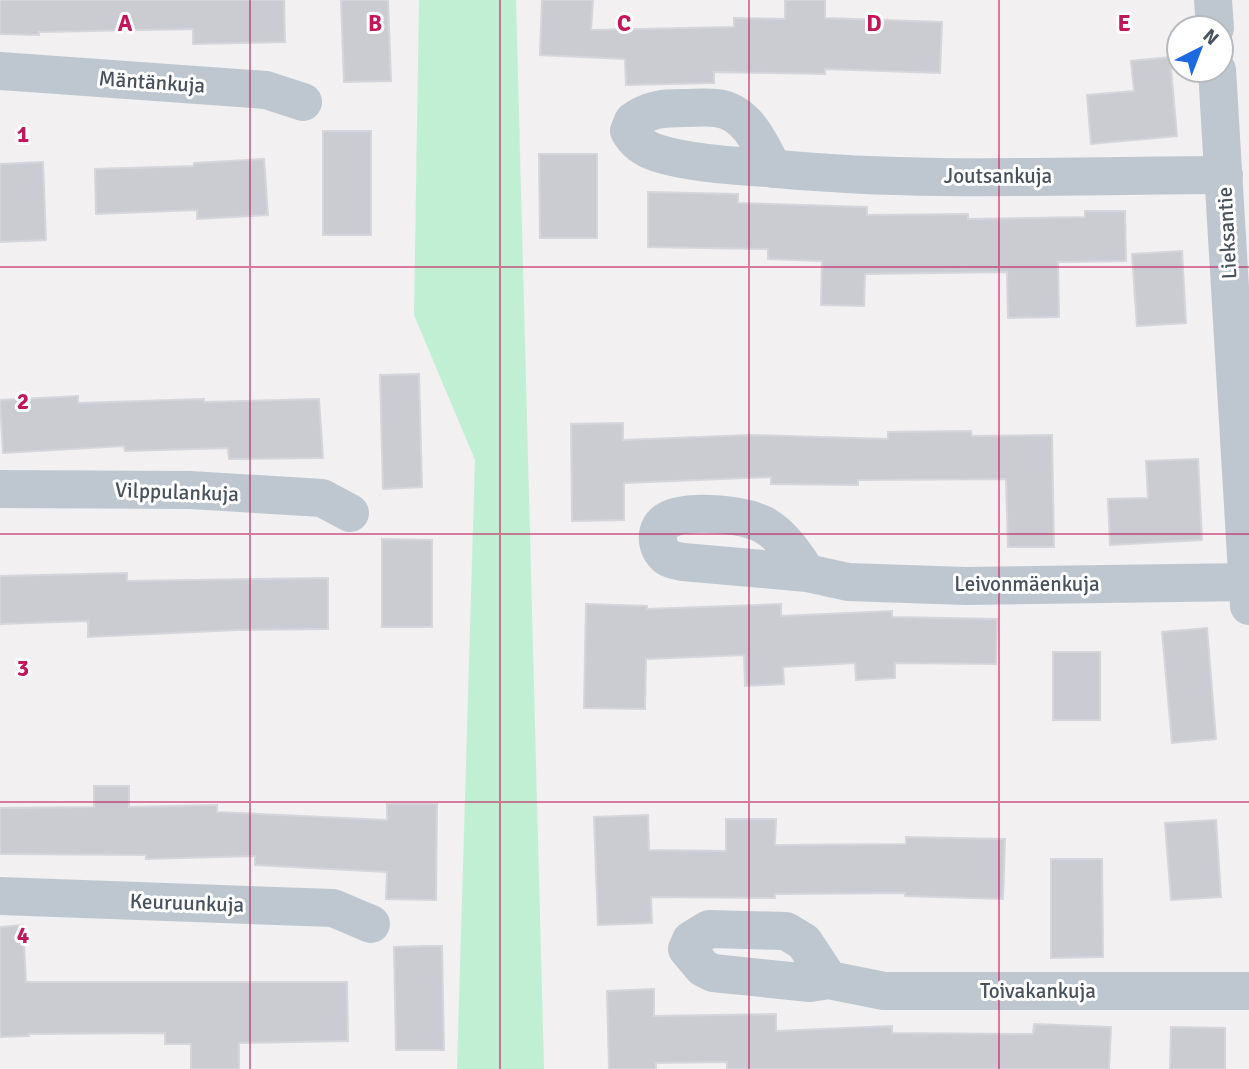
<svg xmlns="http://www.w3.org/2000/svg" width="1249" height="1069" viewBox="0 0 1249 1069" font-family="Signika,sans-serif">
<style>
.green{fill:#c0efd4}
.building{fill:#caccd2;stroke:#d4d6db;stroke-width:2}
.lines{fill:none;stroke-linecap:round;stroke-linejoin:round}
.minor{stroke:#bec7cf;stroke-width:38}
.grid{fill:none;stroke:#c2185b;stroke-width:2;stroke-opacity:0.55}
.labels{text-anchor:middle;stroke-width:6;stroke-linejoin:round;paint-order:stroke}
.street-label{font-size:21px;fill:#48525d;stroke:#fff}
.grid-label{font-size:23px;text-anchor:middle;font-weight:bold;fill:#c2185b;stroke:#fff;stroke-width:6;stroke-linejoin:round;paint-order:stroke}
</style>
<rect width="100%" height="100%" fill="#f2f0f0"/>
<polygon class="green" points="419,0 516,0 544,1069 457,1069 475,460 414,315"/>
<g class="building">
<polygon points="0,0 284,0 285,42 193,44 193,29 39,32 39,35 0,34"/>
<polygon points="341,0 388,0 391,81 344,82"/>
<polygon points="542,0 593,0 591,30 734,27 734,18 785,19 785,0 825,0 825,18 942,22 940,73 825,69 825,74 714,72 714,83 626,85 625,59 540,55"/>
<polygon points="1170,57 1177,136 1091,144 1087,95 1134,91 1131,61"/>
<rect x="323" y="131" width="48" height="104"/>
<polygon points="539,154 597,154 597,238 540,238"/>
<polygon points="264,159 268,215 197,219 197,210 96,214 95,169 194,166 194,163"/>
<polygon points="43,162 46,240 0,242 0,164"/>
<polygon points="648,192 738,194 738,203 867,207 867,215 968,214 968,219 1085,217 1085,211 1125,211 1126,261 1058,262 1059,317 1008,318 1007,272 865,274 864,306 821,305 822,261 768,259 768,249 648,247"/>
<polygon points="1182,251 1186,323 1137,326 1132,254"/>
<polygon points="419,374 422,487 383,489 380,375"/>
<polygon points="78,396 78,403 204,399 204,402 319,399 323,458 229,459 228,448 125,451 124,446 3,453 0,400"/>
<polygon points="623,423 623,440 750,435 888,439 888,432 971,431 972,436 1052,435 1054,547 1008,547 1006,479 858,480 858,485 771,484 771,477 624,483 624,520 572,521 571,424"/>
<polygon points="1198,459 1202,540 1110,545 1108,499 1148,498 1146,461"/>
<polygon points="382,539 432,540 432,627 382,627"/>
<polygon points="127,573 127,581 328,578 328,629 237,630 88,637 88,621 0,624 0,576"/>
<polygon points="586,604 647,606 647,609 781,604 781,616 892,611 892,617 997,619 996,664 895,663 895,678 856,680 855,663 783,667 784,684 745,686 744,655 646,659 645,709 584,708"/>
<polygon points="1207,628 1216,739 1172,743 1162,632"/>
<rect x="1053" y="652" width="47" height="68"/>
<polygon points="94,786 129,786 129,807 217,805 217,812 387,820 387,804 437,804 436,900 386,899 387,872 255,865 255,856 146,859 146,855 0,854 0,808 94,807"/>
<polygon points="648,815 649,850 726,851 726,819 776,819 775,845 906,844 906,837 1005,839 1003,899 905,896 905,893 775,894 775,898 651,897 652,923 598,925 594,817"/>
<polygon points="1216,820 1221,897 1171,900 1165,823"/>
<polygon points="1051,859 1102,859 1103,957 1051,958"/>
<polygon points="23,925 26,982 347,982 348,1041 239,1043 239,1069 191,1069 191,1044 165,1044 165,1033 29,1034 29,1036 0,1037 0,927"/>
<polygon points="424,946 442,946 444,1050 396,1050 394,947"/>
<polygon points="654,989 654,1016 776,1014 776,1031 892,1026 892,1033 1033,1034 1034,1024 1111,1027 1109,1069 727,1069 727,1062 656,1063 656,1069 609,1069 607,991"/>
<polygon points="1171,1027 1225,1028 1225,1069 1170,1069"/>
</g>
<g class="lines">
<g class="minor">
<polyline points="1213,0 1215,28"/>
<polyline points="1217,70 1249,606"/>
<polyline points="0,71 266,90 303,102"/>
<path d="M773 169C761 145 747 111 716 108 706 107 694 108 684 108 664 108 649 109 633 121L629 131C635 142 645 149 657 153 692 164 741 166 778 169 926 183 1075 175 1224 175"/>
<polyline points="0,489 190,490 322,498 350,513"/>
<path d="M807 573 683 562C678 561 671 560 667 557 655 548 654 527 668 520 688 509 744 514 764 525 783 536 795 555 807 573L848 582 966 586 1248 582"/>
<polyline points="0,896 333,908 371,924"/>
<polyline points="829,980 804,942 786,931 709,929 691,940 687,949 703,968 713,973 810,983 829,980 884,991 1249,991"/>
</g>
</g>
<path class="grid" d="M250 0V1069M500 0V1069M749 0V1069M999 0V1069M0 267H1249M0 534H1249M0 802H1249"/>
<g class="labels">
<g class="street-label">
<text transform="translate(152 82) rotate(4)" y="7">Mäntänkuja</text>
<text x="998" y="183">Joutsankuja</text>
<text transform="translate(1227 233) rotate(-93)" y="7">Lieksantie</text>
<text transform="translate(177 492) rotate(2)" y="7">Vilppulankuja</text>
<text x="1027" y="591">Leivonmäenkuja</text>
<text transform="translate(187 903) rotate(2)" y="7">Keuruunkuja</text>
<text x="1038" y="998">Toivakankuja</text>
</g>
</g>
<g class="grid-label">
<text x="125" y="31">A</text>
<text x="375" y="31">B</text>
<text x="624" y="31">C</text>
<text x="874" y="31">D</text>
<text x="1124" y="31">E</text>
<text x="23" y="142">1</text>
<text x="23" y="409">2</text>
<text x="23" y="676">3</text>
<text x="23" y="943">4</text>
</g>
<g transform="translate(1200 49) rotate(42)"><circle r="33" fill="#ffffff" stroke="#b6babe" stroke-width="2"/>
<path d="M0-5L12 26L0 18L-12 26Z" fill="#1c69e1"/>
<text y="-10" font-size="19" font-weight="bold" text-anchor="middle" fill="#48525d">N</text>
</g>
</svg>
